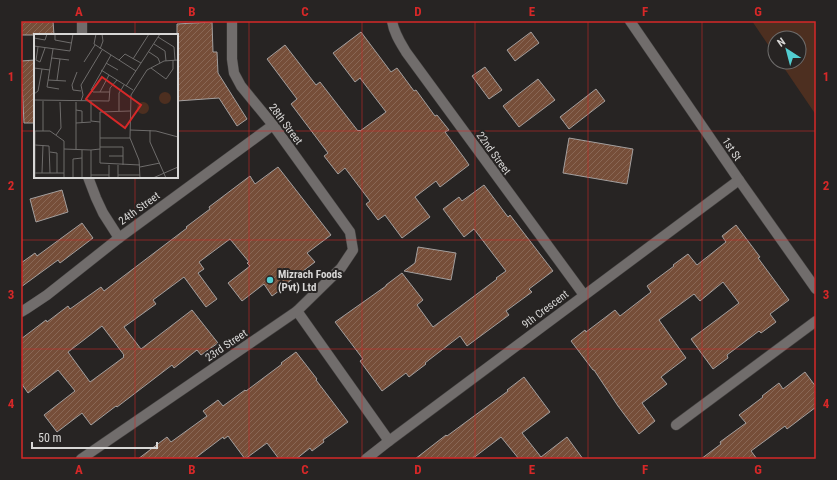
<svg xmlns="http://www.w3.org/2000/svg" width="837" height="480" viewBox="0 0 837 480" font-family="'Roboto Condensed',sans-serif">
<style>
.grass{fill:#4d2f20}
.building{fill:url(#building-hatch);stroke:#a39f9e;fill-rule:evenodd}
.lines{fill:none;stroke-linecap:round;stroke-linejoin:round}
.minor-casing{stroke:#444241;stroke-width:11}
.minor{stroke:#716d6c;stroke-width:10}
.grid{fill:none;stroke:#d62828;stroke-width:1;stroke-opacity:0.55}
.poi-dot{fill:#52cdd0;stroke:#272423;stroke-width:1.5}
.labels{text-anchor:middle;stroke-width:4;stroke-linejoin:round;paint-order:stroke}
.street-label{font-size:11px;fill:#d8d7d6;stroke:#272423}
.poi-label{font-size:11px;font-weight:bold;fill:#d8d7d6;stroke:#272423;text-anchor:start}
.inset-road{fill:none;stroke:#6e6c6b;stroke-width:1}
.view{fill:#d62828;fill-opacity:0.15;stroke:#d62828;stroke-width:2}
.inset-edge{fill:none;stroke:#d8d7d6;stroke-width:2}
.neatline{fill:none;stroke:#d62828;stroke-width:1.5}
.grid-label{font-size:13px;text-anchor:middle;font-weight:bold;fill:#d62828}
</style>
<defs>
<pattern id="building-hatch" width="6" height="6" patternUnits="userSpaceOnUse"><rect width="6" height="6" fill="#764e39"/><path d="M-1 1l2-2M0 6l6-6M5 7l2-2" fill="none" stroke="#896755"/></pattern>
</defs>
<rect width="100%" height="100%" fill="#272423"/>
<polygon class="grass" points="752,21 816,21 816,115 780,62 799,62 799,38 775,38 775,55"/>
<g class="building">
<polygon points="21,21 53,21 54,35 21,35"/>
<polygon points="212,22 213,52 217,52 218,73 247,119 237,126 219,98 177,101 177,24"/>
<polygon points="361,32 391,72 397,68 414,91 416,90 435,116 437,115 449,130 445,132 465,159 469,165 440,187 436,181 415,197 430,217 402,238 385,215 378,220 366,204 370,201 345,168 338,174 324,156 328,153 291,104 297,99 267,59 285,45 316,85 320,82 358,131 359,130 360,131 386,112 360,78 355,82 333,53"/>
<polygon points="531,32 539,43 515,61 507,50"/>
<polygon points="35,60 35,123 24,123 22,84 21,84 21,61"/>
<polygon points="485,67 502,90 489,99 472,76"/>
<polygon points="538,79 555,100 519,127 503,106"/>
<polygon points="596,89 605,101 569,129 560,117"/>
<polygon points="569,138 633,149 627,184 563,173"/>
<path d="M278 167 331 235 307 253 315 262 286 284 287 285 272 296 264 284 242 301 228 283 250 266 247 263 249 262 230 239 199 262 204 269 198 273 217 299 206 307 184 277 153 300 156 304 124 327 141 349 192 310 218 343 201 355 197 350 174 368 172 365 117 407 116 406 91 425 82 413 57 432 44 415 75 391 58 370 28 393 21 383V339L46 320 47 322 68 306 70 309 101 287 104 291 187 228 186 227 210 209 209 207 250 176 255 184ZM102 326 124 355 123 356 124 357 90 382 68 352Z"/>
<polygon points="484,185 508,217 510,215 553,271 529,289 532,292 506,311 509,315 467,346 460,336 425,363 426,364 409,377 406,373 382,391 360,361 363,359 335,322 386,286 386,285 402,273 423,300 417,305 433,327 497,279 496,278 506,271 474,229 464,237 443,209 459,197 462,201"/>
<polygon points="62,190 68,212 36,222 30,199"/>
<polygon points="82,223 93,238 60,263 58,260 21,287 21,263 35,253 37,256"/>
<polygon points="736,225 760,257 758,258 789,300 770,314 776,322 761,333 759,331 727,355 728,358 713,369 691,339 739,303 723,282 700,301 694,294 659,320 686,358 661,377 667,384 642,403 655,421 639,434 618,406 594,370 593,370 571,341 585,330 586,332 615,310 620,316 651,292 647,286 674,266 673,265 688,254 697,265 726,242 722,236"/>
<polygon points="418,247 456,253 451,280 404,271 415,263"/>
<polygon points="296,352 317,379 316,380 348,422 323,440 324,442 312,451 310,448 296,459 279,459 267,443 245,459 228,436 224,439 223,437 194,459 138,459 167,437 171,442 207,416 203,411 218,400 223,406 245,390 246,391 282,364 281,363"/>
<polygon points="805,372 816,387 816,407 787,429 785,426 751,451 757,459 701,459 721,444 720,442 746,423 739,415 763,397 762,396 779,383 783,389"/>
<polygon points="524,377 550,412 522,433 541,457 567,437 583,459 519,459 501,437 472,459 415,459 446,435 447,436 508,391 507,390"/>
</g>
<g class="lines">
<defs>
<g id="minor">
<polyline points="82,21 82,35"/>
<path d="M392 21C394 33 400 42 406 52L584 295"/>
<polyline points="630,21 739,180 816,289"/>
<polyline points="88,177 96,198 103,213 119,238"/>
<polyline points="297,311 389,441"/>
<polyline points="21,312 26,309 47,295 119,238 273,125"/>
<polyline points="676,425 816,321"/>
<polyline points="81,459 297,311 341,268 353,250 350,232 273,125 241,86 234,73 232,59 232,21"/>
<polyline points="366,459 389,441 739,180"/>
</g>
</defs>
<use href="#minor" class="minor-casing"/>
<use href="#minor" class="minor"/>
</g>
<path class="grid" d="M135 21V35M249 21V459M362 21V459M475 21V459M588 21V459M702 21V459M21 131H35M177 131H816M135 177V459M21 240H816M21 349H816"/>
<circle class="poi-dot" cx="270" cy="280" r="4"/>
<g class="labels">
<g class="street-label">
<text transform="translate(286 124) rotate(53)" y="4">28th Street</text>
<text transform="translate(732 149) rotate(56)" y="4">1st St</text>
<text transform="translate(494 153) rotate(54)" y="4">22nd Street</text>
<text transform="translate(139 208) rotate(-36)" y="4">24th Street</text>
<text transform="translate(545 309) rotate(-37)" y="4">9th Crescent</text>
<text transform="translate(226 345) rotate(-34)" y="4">23rd Street</text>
</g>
<g class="poi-label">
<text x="278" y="278">Mizrach Foods<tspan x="278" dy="13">(Pvt) Ltd</tspan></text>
</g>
</g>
<g transform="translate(34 34)">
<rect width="144" height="144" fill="#272423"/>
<path d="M125 64a6 6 0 1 1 12 0a6 6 0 1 1-12 0ZM103 74a6 6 0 1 1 12 0a6 6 0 1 1-12 0Z" fill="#4d2f20"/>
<path class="inset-road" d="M21 0V6L37 9M62 0 60 10 102 37M124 3 140 13 141 26M0 4 11 6 13 0M120 10 131 17 132 27M0 12 36 17 39 0M4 13 2 26 6 28 11 14M19 15 13 53 25 55M66 15 69 7 68 0M115 18 124 24 126 29M18 24 35 26M99 25 115 0M85 26 91 20 107 29M50 28 61 11M72 29 84 36M0 34 16 36M117 34 132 45 139 35V26M67 36 99 56M43 38 38 51 39 56 47 57M14 46 32 47M23 46 26 25M92 52 126 0M66 58 75 41M76 58H59L57 56 77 21M0 60 4 57 8 35M0 66 75 67 76 54 83 46M47 67 49 61 47 51 68 16M57 67V87L66 88M42 68V115M42 76 48 77V89M85 77V59L90 51M96 77 66 78V129L106 131M42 89 57 88M96 96 122 97 144 103M116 96V108L132 144M0 97H16L30 107V144M9 97V67M22 101 27 94 26 68M66 104H96M1 111 15 112 16 139M66 113H89V131M30 115 57 116M48 116V144M16 118 23 119V139M75 122H89M75 131V144M84 131V144M106 133 126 129M1 139H30M8 139 9 111M57 141H75M84 141H106M1 144V97M39 144V125L48 124M57 144V116L66 115M106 144 105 126 96 104 97 61 113 36 130 27 144 26M119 144 144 133"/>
<path class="view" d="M68 43 107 71 91 94 52 65Z"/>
<rect width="144" height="144" class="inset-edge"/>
</g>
<rect width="837" height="480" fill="none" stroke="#272423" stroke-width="44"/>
<g transform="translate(787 50) rotate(324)"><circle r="19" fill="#272423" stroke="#6e6c6b"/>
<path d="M0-3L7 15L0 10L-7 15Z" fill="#52cdd0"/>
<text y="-6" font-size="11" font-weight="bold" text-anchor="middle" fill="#d8d7d6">N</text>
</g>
<path d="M32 442v6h125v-6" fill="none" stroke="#d8d7d6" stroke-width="2"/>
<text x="38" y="442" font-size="12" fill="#d8d7d6" stroke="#272423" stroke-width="3" paint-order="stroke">50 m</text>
<rect x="22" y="22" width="793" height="436" class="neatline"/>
<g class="grid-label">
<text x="79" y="16">A</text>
<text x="192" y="16">B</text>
<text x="305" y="16">C</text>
<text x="418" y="16">D</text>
<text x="532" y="16">E</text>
<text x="645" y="16">F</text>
<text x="758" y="16">G</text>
<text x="11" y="81">1</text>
<text x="826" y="81">1</text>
<text x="11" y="190">2</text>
<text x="826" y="190">2</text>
<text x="11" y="299">3</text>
<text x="826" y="299">3</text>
<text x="11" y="408">4</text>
<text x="826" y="408">4</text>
<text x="79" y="474">A</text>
<text x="192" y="474">B</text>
<text x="305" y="474">C</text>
<text x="418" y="474">D</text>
<text x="532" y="474">E</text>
<text x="645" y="474">F</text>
<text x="758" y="474">G</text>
</g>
</svg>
